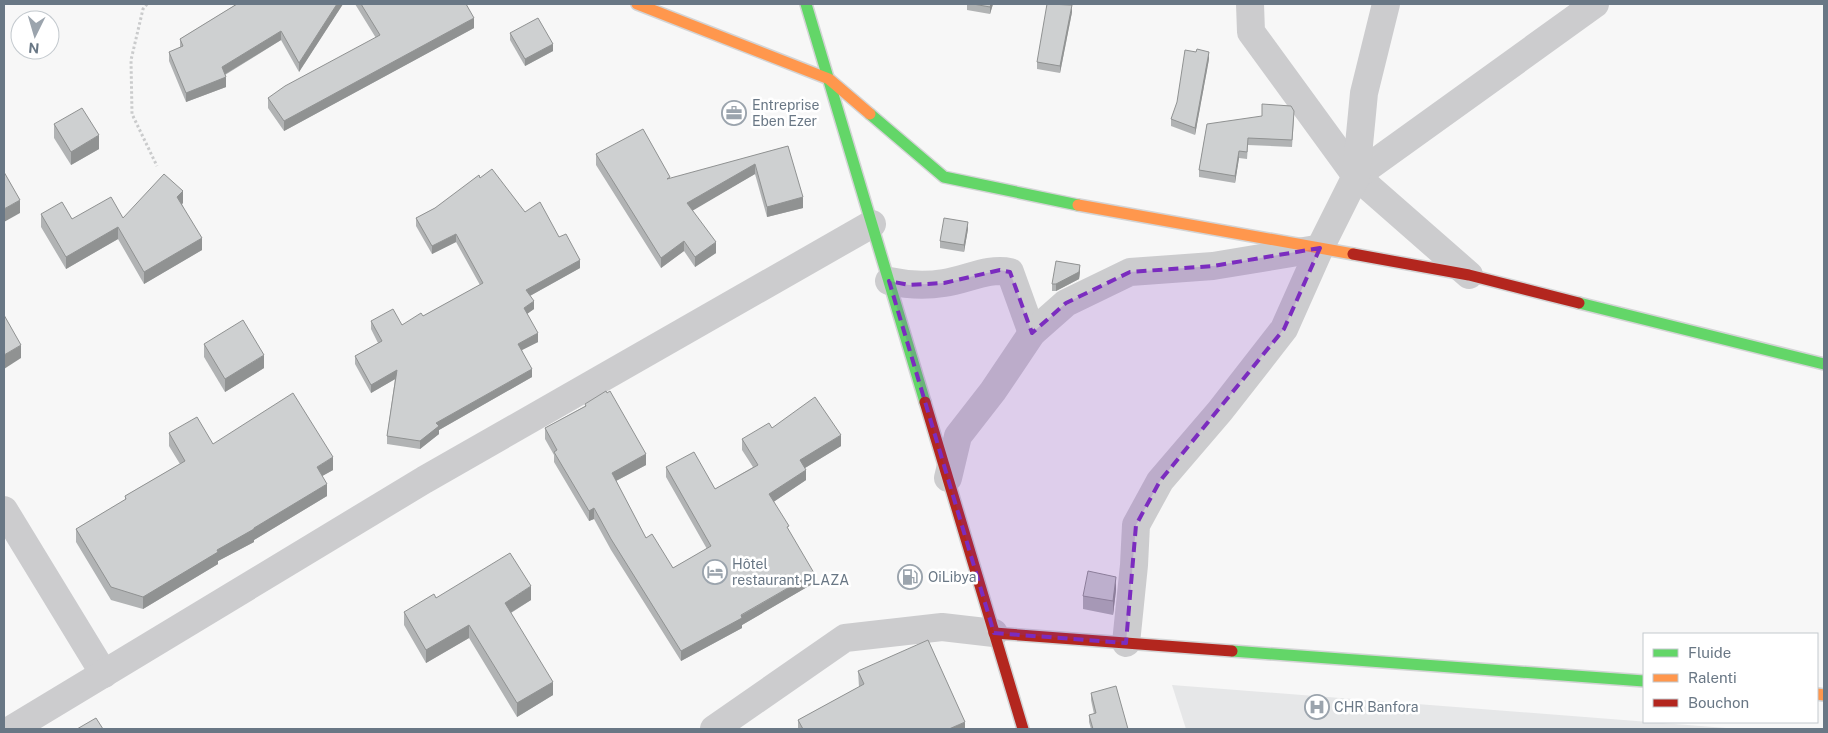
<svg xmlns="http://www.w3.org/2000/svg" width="1828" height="733" viewBox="0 0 1828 733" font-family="'Public Sans',sans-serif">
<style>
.built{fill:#e6e7e8}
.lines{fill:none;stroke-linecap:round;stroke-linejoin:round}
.fast-casing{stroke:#d3d4d5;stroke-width:14}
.slow-casing{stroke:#d3d4d5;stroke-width:14}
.jam-casing{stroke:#d3d4d5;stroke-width:14}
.path{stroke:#cacbcc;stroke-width:3;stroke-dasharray:2.5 2.5;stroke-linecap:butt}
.street{stroke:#ccccce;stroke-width:28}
.fast{stroke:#63d668;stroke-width:11}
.slow{stroke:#ff974d;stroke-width:11}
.jam{stroke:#b3261e;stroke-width:11}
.wall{fill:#b1b3b4}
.shaded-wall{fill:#909292}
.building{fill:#ced0d1;stroke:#909292}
.marked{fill:#7b2cbf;fill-opacity:0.2;stroke:#7b2cbf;stroke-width:4;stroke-dasharray:10 6;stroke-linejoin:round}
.labels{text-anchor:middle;stroke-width:5;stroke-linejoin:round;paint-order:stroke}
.poi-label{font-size:14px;fill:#697785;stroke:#fff;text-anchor:start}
</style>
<rect width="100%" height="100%" fill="#f7f7f7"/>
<polygon class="built" points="1172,685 1739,729 1186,729"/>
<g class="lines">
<defs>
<g id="fast">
<polyline points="806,4 925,402"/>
<polyline points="870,114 944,177 1078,205"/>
<polyline points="1579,303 1824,364"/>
<polyline points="1232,651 1644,681"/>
</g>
<g id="slow">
<polyline points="637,4 829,79 870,114"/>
<polyline points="1078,205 1353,254"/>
<polyline points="1817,694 1824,695"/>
</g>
<g id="jam">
<polyline points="1353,254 1469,275 1579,303"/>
<polyline points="925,402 1023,729"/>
<polyline points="994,633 1232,651"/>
</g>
</defs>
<use href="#fast" class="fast-casing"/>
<use href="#slow" class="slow-casing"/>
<use href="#jam" class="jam-casing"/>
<polyline class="path" points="147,4 143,9 131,60 132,114 157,166"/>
<g class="street">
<polyline points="1250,4 1251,32 1356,176 1469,275"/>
<polyline points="1356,176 1595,4"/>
<path d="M889 281C907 285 925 286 944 283 966 280 989 267 1010 272L1032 333"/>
<polyline points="948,478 958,436 993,391 1032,333 1066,303 1130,272 1213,266 1316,249"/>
<polyline points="4,510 104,674"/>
<polyline points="1126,643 1134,565 1136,525 1160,481 1220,411 1284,329 1320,248 1356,176 1364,93 1386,4"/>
<polyline points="12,729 424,480 872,224"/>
<polyline points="714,729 845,638 942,627 994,633"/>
</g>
<use href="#fast" class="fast"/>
<use href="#slow" class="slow"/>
<use href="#jam" class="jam"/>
</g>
<g class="wall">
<polygon points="237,4 343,4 299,72 281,40 225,75 226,87 186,102 169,61 169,52 180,48 180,39"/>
<polygon points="355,4 445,4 474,28 284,131 268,108 268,98 376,38"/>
<polygon points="967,4 993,4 990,14 967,10"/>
<polygon points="1072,12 1060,73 1037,69 1037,62"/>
<polygon points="510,33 553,51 525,66 510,40"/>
<polygon points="1209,59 1195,135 1171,126 1171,119"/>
<polygon points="1294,118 1292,147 1248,145 1247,159 1239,158 1235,183 1199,177 1199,170 1207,124"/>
<polygon points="54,124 99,149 71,165 54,138"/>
<polygon points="788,146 803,208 767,217 755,174 692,210 716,253 695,267 684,251 661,268 596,165 596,154 670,179"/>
<polygon points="480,178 525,212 559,237 580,268 530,296 534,309 527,314 538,342 522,350 532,377 439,430 439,434 420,449 387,444 387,436 395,379 371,393 355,364 355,356 378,343 371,329 371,321 402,325 423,316 480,285 456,242 432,254 416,226 416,218 435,208"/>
<polygon points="183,203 182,204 202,250 144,284 118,239 66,269 41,227 41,214 72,219 123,218"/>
<polygon points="968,229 964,252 940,248 940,241"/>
<polygon points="1080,272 1079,279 1056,291 1052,291 1052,284"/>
<polygon points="204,344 264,368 225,392 204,357"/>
<polygon points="585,404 646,465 616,481 646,538 673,568 707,549 666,477 666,467 715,489 753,467 742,450 742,439 772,428 841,446 805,468 806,480 773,502 789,531 814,583 742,625 742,628 681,661 611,550 594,519 589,521 554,462 554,455 545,439 545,428 585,406"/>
<polygon points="169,433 213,444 333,470 322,476 327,496 254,540 254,542 218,561 218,564 143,609 111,600 76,542 76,529 125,500 125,496 180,464 169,446"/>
<polygon points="1116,590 1113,615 1083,609 1083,596"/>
<polygon points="436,598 531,600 511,613 553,695 517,717 469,638 426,663 404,625 404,612"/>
<polygon points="858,671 965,729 798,729 798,720 859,687"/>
<polygon points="1091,693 1128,729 1091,729 1089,722 1089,715 1094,714 1091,700"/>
</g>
<g class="shaded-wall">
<polygon points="337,4 343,4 299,72 299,63"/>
<polygon points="991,4 993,4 990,14 990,7"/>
<polygon points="1072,5 1072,12 1060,73 1060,66"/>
<polygon points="474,18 474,28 284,131 284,121"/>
<polygon points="281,31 281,40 222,76 222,67"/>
<polygon points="553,44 553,51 525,66 525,59"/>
<polygon points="1209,52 1209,59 1195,135 1195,128"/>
<polygon points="226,77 226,87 186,102 186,93"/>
<polygon points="99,135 99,149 71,165 71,152"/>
<polygon points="1239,151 1239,158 1235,183 1235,176"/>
<polygon points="755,164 755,174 687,214 687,203"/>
<polygon points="183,191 183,203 177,209 177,197"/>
<polygon points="803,197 803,208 767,217 767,207"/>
<polygon points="20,200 20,213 4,222 4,209"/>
<polygon points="968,222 968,229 964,252 964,245"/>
<polygon points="118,227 118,239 66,269 66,257"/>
<polygon points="456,234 456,242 432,254 432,246"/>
<polygon points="202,238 202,250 144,284 144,272"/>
<polygon points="684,241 684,251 661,268 661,258"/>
<polygon points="716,242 716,253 695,267 695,257"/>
<polygon points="580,260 580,268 526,298 526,290"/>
<polygon points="1080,265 1080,272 1079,279 1056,291 1056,284"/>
<polygon points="534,301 534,309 524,316 524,308"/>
<polygon points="538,333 538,342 518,352 518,344"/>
<polygon points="21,345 21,358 4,369 4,355"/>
<polygon points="264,355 264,368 225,392 225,379"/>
<polygon points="532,369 532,377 439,430 439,434 420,449 420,441 436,423"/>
<polygon points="397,370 397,378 371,393 371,385"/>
<polygon points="841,435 841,446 800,471 800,460"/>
<polygon points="646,454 646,465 612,483 612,473"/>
<polygon points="333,457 333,470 317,479 317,467"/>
<polygon points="806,470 806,480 769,505 769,494"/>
<polygon points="327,484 327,496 254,540 254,542 218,561 218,564 143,609 143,597 217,550"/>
<polygon points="594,508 594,519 589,521 589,511"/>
<polygon points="814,573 814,583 742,625 742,628 681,661 681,651"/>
<polygon points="1116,577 1116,590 1113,615 1113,601"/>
<polygon points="531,586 531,600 505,616 505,603"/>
<polygon points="469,625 469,638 426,663 426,650"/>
<polygon points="553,682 553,695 517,717 517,703"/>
<polygon points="965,722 965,729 949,729"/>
</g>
<g class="building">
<polygon points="237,4 337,4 299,63 281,31 222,67 226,77 186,93 169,52 183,46 180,39"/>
<polygon points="361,4 466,4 474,18 284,121 268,98 285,86 380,35"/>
<polygon points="973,4 991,4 990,7"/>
<polygon points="1047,4 1072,5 1060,66 1037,62"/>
<polygon points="538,18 553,44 525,59 510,33"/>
<polygon points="1197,49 1209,52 1195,128 1171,119 1177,102 1185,50 1196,52"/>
<polygon points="1262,104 1291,106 1294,111 1292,140 1248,138 1247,152 1239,151 1235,176 1199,170 1207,124 1262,116"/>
<polygon points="82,108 99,135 71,152 54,124"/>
<polygon points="643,129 670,177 667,179 788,146 803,197 767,207 755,164 687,203 716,242 695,257 684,241 661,258 596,154"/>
<polygon points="492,169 525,212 540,202 559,237 566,234 580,260 526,290 534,301 524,308 538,333 518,344 532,369 436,423 439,426 420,441 387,436 397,370 371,385 355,356 382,341 371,321 393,309 402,325 421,313 423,316 483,283 456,234 432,246 416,218 435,208 479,175 480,178"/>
<polygon points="4,172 20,200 4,209"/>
<polygon points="164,174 183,191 177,197 202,238 144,272 118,227 66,257 41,214 62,202 72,219 111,197 123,218"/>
<polygon points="944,218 968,222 964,245 940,241"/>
<polygon points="1056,261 1080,265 1079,272 1056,284 1052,284"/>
<polygon points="4,315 21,345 4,355"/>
<polygon points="243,320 264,355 225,379 204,344"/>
<polygon points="606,391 607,393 610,391 646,454 612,473 646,538 652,534 673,568 711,546 666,467 694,452 715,489 758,465 742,439 769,423 772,428 815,397 841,435 800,460 806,470 769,494 789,526 787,527 814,573 741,615 742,618 681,651 611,539 594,508 589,511 554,452 557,450 545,428 586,406 585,404"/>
<polygon points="293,393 333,457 317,467 327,484 254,528 254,529 217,550 218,552 143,597 111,587 76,529 126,499 125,496 185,461 169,433 197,417 213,444"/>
<polygon points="510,553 531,586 505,603 553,682 517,703 469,625 426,650 404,612 434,594 436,598"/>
<polygon points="1088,571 1116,577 1113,601 1083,596"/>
<polygon points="928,640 965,722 949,729 803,729 798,720 864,684 858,671"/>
<polygon points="1116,686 1128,729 1093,729 1089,715 1096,713 1091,693"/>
<polygon points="96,718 103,729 77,729"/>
</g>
<path class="marked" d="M1320 248 1284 329 1160 481 1136 525 1126 643 994 633 889 281 909 285 944 283 1000 270 1010 272 1032 333 1066 303 1130 272 1213 266Z"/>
<defs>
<symbol id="office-ring" viewBox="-11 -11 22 22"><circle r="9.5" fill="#fff" stroke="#9ba4ad" stroke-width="1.5"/><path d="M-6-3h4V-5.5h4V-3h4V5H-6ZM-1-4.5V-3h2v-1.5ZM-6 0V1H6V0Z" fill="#9ba4ad"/></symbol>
<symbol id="hotel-ring" viewBox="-11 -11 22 22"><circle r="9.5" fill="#fff" stroke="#9ba4ad" stroke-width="1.5"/><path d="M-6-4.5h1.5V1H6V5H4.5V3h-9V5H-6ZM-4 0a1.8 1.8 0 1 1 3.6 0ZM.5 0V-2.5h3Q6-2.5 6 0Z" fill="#9ba4ad"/></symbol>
<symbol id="fuel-ring" viewBox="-11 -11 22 22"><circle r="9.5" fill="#fff" stroke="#9ba4ad" stroke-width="1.5"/><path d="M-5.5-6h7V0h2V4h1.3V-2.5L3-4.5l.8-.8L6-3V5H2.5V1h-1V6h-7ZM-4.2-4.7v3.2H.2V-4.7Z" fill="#9ba4ad"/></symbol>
<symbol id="hospital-ring" viewBox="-11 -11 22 22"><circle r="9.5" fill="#fff" stroke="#9ba4ad" stroke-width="1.5"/><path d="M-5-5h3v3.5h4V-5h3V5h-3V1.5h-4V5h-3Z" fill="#9ba4ad"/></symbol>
</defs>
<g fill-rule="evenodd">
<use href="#office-ring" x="720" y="99" width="28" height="28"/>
<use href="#hotel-ring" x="701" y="558" width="28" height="28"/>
<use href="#fuel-ring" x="896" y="563" width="28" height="28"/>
<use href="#hospital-ring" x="1303" y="693" width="28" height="28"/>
</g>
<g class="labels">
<g class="poi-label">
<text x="752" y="110">Entreprise<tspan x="752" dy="16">Eben Ezer</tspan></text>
<text x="732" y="569">Hôtel<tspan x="732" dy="16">restaurant PLAZA</tspan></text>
<text x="928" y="582">OiLibya</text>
<text x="1334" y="712">CHR Banfora</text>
</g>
</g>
<rect width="1828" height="733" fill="none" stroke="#697785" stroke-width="10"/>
<rect x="1643" y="633" width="175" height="90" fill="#ffffff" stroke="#c3c9ce"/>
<rect x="1653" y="649" width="25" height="8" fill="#63d668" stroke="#c3c9ce"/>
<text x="1688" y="658" font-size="15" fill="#697785">Fluide</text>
<rect x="1653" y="674" width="25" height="8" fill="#ff974d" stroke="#c3c9ce"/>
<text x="1688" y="683" font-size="15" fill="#697785">Ralenti</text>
<rect x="1653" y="699" width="25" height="8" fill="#b3261e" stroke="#c3c9ce"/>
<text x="1688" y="708" font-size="15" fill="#697785">Bouchon</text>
<g transform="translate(35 35) rotate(185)"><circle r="24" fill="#ffffff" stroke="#c3c9ce"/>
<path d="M0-4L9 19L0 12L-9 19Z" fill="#9ba4ad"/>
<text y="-8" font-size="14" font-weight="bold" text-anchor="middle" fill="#697785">N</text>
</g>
</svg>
